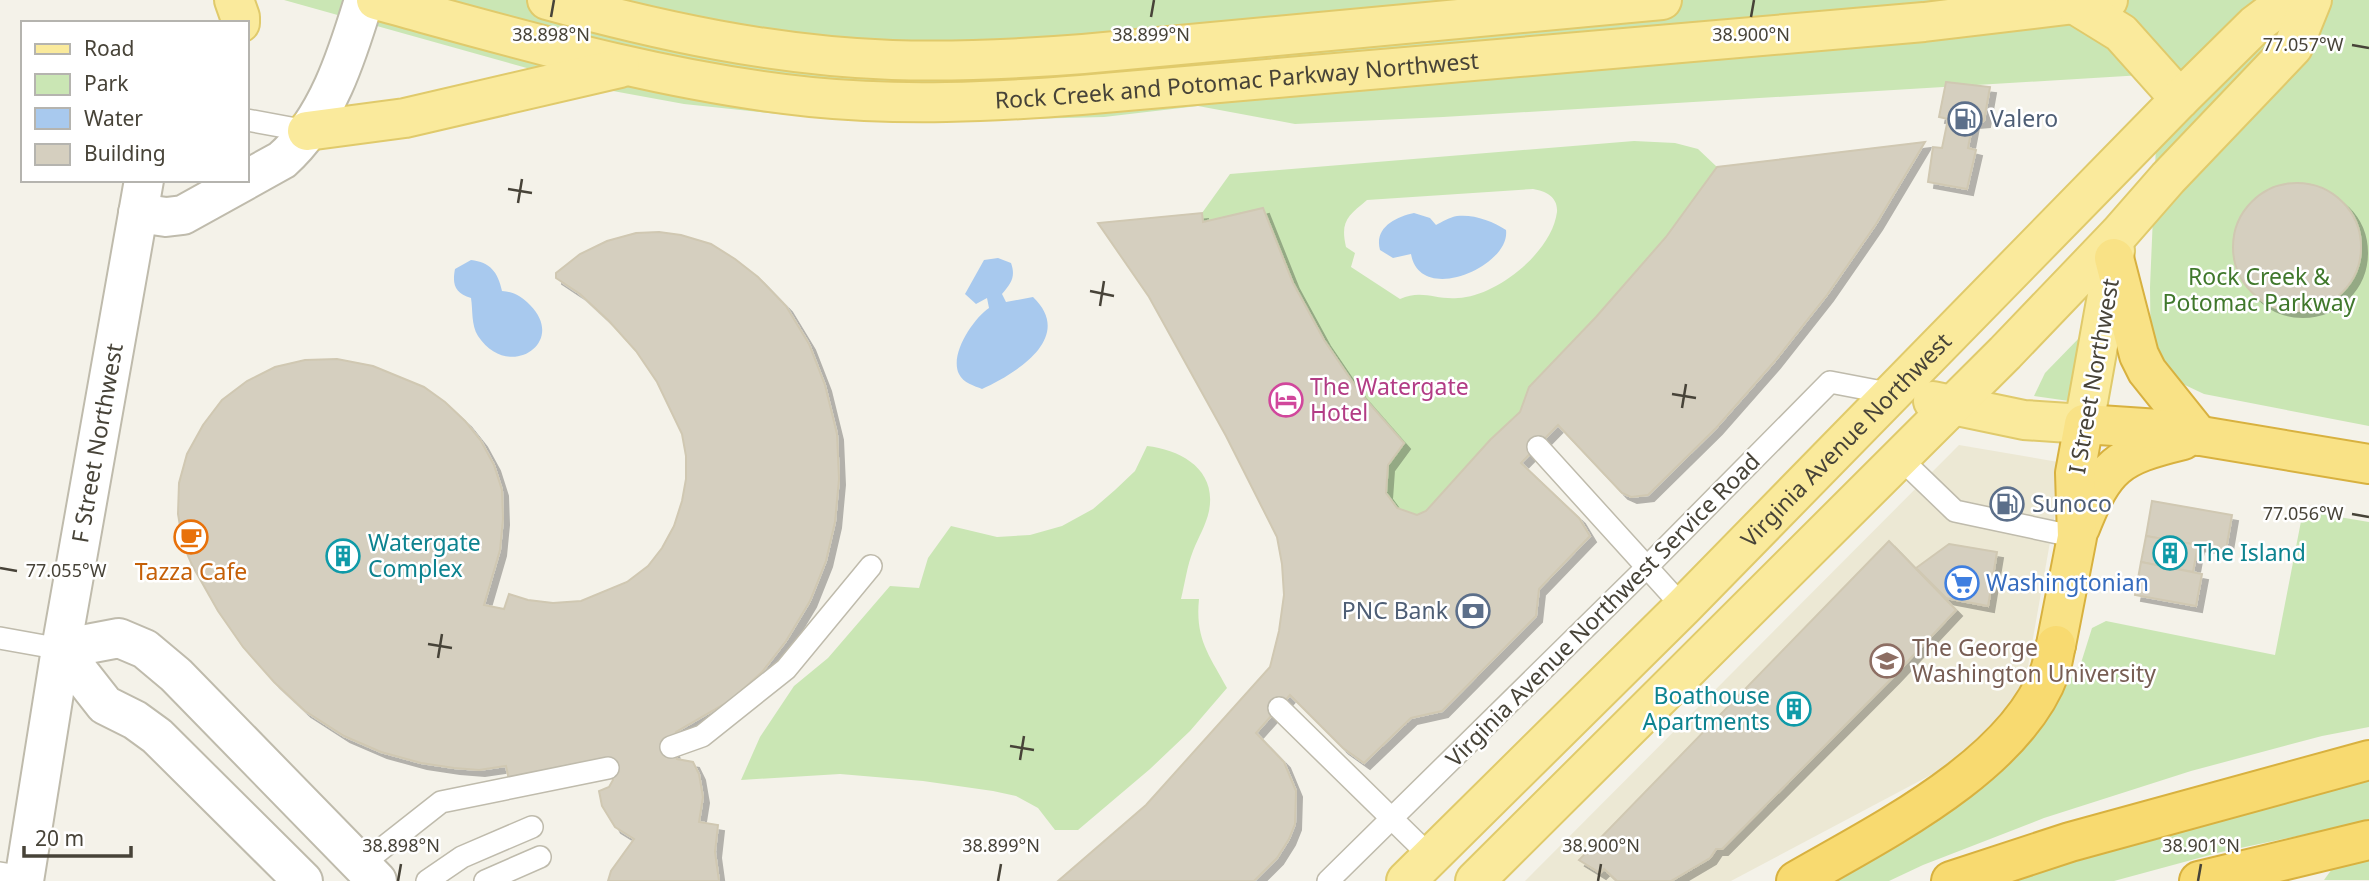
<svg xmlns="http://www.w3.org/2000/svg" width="2369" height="881" viewBox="0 0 2369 881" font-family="'Noto Sans',sans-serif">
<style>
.education{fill:#ece8d4}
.green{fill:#cae6b4;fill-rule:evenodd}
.water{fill:#a8c9ee}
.building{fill:#d5cfbf;stroke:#d0c8b2;stroke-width:2;filter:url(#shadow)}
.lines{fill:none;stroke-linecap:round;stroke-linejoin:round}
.service-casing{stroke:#bfbbac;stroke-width:24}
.minor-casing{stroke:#bfbbac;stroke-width:42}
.primary-casing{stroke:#e0ca6b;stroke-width:42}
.trunk-casing{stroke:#d8b13f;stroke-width:42}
.motorway-casing{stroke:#d8b13f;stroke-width:42}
.service{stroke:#fff;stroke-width:21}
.minor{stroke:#fff;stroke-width:38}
.primary{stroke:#faea9c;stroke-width:38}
.trunk{stroke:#f9e286;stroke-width:38}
.motorway{stroke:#f8da70;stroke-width:38}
.ticks{fill:none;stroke:#474338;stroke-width:2.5}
.labels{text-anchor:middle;stroke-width:5;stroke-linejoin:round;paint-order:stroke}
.street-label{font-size:23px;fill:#474338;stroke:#fff}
.service-label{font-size:23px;fill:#4e5e75;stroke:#fff;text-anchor:start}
.park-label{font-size:23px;fill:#40782c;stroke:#fff}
.hotel-label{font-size:23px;fill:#b23c85;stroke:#fff;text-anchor:start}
.culture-label{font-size:23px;fill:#0d838f;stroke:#fff;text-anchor:start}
.food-label{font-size:23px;fill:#c56008;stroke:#fff}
.shop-label{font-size:23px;fill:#366cbe;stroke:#fff;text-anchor:start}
.education-label{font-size:23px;fill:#785e54;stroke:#fff;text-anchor:start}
.ticks-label{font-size:18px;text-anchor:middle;fill:#474338;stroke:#fff;stroke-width:5;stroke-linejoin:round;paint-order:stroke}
</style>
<defs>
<filter id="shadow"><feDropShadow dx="6" dy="6" stdDeviation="0" flood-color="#0004"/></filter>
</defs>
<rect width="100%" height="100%" fill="#f4f2e9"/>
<polygon class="education" points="1959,445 2064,463 2027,672 2008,711 1961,759 1731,881 1525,881"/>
<g class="green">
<polygon points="284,0 2369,0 2369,426 2204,394 2151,369 2150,287 2159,74 1443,117 1295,124 1198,106 1104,117 913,122 778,114 684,104 602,89"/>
<path d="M1634 141 1675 143 1698 149 1717 167 1666 237 1596 317 1529 387 1520 412 1490 440 1426 511 1417 515 1397 508 1386 493 1388 465 1404 443 1360 393 1324 340 1203 222 1202 213 1230 174ZM1533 189C1546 191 1558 197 1557 212 1552 252 1497 296 1458 298 1435 300 1422 289 1400 299L1351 267 1355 253 1346 247C1340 221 1348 216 1367 200Z"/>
<polygon points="2082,335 2069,401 2034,396 2045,373"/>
<path d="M1147 446C1182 450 1217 470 1209 511 1206 525 1198 538 1193 551 1187 566 1185 583 1181 599H1199C1195 639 1209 655 1227 688L1190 731 1150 769 1078 830H1055L1038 808 1016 796 993 791 923 781 840 774 741 780 760 737 794 686 828 658 890 586 919 588 928 558 951 526 997 537 1030 535 1062 526 1093 509 1115 490 1135 471Z"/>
<polygon points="2303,511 2369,522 2369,727 2322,736 2191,771 2044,818 1923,865 1889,881 1836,881 1983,787 2020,748 2054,704 2081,663 2092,628 2106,621 2275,655"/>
<polygon points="2369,775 2369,819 2346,826 2221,852 2114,881 1996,881"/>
<polygon points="2369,856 2369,880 2324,880 2337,862"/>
</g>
<g class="water">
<path d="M1414 213 1430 218 1436 225C1442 222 1450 217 1457 216 1473 214 1493 221 1506 230 1511 266 1420 306 1411 254L1393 258 1380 250C1374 228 1395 217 1414 213Z"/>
<path d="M998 258 1011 263C1016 277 1011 283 1002 294L1006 302 1033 297C1075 337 1017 373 982 389 975 386 963 383 959 374 949 354 974 318 989 308L987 298 976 304 965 294 984 260Z"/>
<path d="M471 260C490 262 498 272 502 291 514 292 521 296 530 305 568 343 508 382 478 336 471 325 473 310 471 298 455 293 452 285 455 269Z"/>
</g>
<g class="building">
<polygon points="1946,82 1990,87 1984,121 1973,122 1968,148 1976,150 1967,189 1928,182 1933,147 1942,148 1948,119 1939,117"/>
<polygon points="1925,142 1876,224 1827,295 1774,362 1716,428 1648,495 1631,497 1622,493 1558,425 1521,463 1579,518 1590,536 1539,589 1536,616 1442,711 1411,718 1364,763 1343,748 1290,695 1256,733 1284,762 1296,791 1295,824 1289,839 1277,858 1254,881 1058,881 1146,805 1270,667 1279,631 1284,595 1282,564 1277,537 1226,436 1149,297 1098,223 1202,213 1203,222 1263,208 1293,283 1324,340 1360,393 1404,443 1388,465 1386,493 1397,508 1417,515 1426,511 1490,440 1520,412 1529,387 1596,317 1666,237 1717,167"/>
<circle cx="2297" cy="247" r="64"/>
<polygon points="659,232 681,235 711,244 735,259 758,277 786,306 809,344 825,385 837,434 839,479 835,522 826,561 810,601 786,641 762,672 731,700 676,732 671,747 677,759 693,762 699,774 703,797 699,822 718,825 715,852 719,881 608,881 611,871 634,839 615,827 602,806 599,791 609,787 613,780 608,768 509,780 506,766 479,770 454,768 421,763 381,752 344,736 305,711 274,682 243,647 218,611 192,565 183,544 178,514 179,483 187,454 203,425 222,400 247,381 275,367 305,360 337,359 373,366 424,387 445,402 465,421 481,441 494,465 502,490 503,519 500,550 484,605 504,609 509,594 528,600 553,603 581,601 627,582 648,566 662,548 674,526 682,501 686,479 686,456 682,434 657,382 636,351 609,321 580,294 556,278 556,273 580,254 607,241 636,233"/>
<polygon points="2152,501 2232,515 2226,550 2146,536"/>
<polygon points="2146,536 2198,545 2193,572 2141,562"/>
<polygon points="1889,541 1956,610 1893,677 1722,849 1716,849 1710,858 1671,881 1617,881 1604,869 1600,873 1579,860"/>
<polygon points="1949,544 1997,552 1988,606 1946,598 1916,568"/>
<polygon points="2141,562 2202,574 2196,606 2135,595"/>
</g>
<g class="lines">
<defs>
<g id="service">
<polyline points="247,120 307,131"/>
<polyline points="1538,447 1683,607"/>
<polyline points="1900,458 1955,511 2077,537"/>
<polyline points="0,638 61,649"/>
<polyline points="1279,708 1431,857"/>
<polyline points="671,747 702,736 786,669 871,566"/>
<polyline points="361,865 441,802 608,768"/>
<polyline points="0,873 25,877"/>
<polyline points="427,881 462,857 532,827"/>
<polyline points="485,881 540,857"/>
<polyline points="1328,881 1646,568 1830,382 1893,394"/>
</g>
<g id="minor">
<path d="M138 213 166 217 183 215 282 160C327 120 347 56 364 0"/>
<path id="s1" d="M24 881 61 649 144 180"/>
<polyline points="303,881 157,736 135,720 105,705 61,649 119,638 145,649 176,675 377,881"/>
</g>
<g id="primary">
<polyline points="234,0 240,17 240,23"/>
<path id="s2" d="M376 0C519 39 663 82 811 97 901 106 991 102 1081 95L1924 22 2108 0"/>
<path d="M547 0C659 31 775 56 892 60 956 62 1019 59 1083 54L1662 0"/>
<polyline points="2074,4 2121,33 2180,99"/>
<polyline points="307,131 405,118 620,68"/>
<polyline points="1933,401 2024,420 2084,424 2115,251"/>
<path id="s3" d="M1406 881 1683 607 2180 99 2255 25 2288 0"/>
<polyline points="1475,881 2005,353 2119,234 2168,178 2293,47 2312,0"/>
</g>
<g id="trunk">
<polyline points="2114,258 2139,355 2147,371 2199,436"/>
<path d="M2080 528C2105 465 2117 456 2183 440"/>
<polyline points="2056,645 2077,537 2075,473 2084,424 2159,429 2369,464"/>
</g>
<g id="motorway">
<path d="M1796 881C1879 833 2016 766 2050 671 2053 662 2054 653 2056 645"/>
<polyline points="1951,881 2070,842 2369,760"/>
<polyline points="2199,881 2369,840"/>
</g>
</defs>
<use href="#service" class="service-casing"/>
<use href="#minor" class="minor-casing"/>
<use href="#primary" class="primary-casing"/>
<use href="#trunk" class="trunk-casing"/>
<use href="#motorway" class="motorway-casing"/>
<use href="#service" class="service"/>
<use href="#minor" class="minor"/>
<use href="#primary" class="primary"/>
<use href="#trunk" class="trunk"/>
<use href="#motorway" class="motorway"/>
</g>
<path class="ticks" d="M551 17 554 0M1151 17 1154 0M1751 17 1754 0M2352 45 2369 48M508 189 532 193M518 203 522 179M1090 291 1114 296M1100 306 1104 281M1672 394 1696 398M1682 408 1686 384M2352 514 2369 517M0 568 17 571M428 644 452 648M438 658 442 634M1010 746 1034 750M1020 760 1024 736M398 881 401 864M998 881 1001 864M1598 881 1601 864M2198 881 2201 864"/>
<defs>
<symbol id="fuel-ring" viewBox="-11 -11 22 22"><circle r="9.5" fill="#fff" stroke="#5c6f8a" stroke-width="1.5"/><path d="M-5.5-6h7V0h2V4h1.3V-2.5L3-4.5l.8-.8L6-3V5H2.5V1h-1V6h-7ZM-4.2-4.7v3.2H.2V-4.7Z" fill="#5c6f8a"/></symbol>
<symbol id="hotel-ring" viewBox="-11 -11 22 22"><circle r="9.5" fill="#fff" stroke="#d1479c" stroke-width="1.5"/><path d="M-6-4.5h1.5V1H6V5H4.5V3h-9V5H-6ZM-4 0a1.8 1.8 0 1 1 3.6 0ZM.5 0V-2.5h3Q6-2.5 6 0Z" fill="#d1479c"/></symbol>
<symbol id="cafe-ring" viewBox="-11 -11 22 22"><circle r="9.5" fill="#fff" stroke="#e8710a" stroke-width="1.5"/><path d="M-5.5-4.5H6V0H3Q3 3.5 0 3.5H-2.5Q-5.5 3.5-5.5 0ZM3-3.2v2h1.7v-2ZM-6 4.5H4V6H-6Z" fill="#e8710a"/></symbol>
<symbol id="building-ring" viewBox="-11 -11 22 22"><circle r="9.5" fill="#fff" stroke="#0f9aa8" stroke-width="1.5"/><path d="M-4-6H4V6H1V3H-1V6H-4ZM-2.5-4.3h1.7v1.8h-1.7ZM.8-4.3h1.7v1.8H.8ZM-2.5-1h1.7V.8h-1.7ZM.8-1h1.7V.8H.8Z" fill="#0f9aa8"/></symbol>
<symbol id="supermarket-ring" viewBox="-11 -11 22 22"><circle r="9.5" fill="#fff" stroke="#3f7fe0" stroke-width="1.5"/><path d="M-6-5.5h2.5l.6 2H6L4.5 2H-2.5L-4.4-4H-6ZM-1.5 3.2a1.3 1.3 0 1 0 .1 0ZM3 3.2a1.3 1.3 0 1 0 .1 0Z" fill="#3f7fe0"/></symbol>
<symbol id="bank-ring" viewBox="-11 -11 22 22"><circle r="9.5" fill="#fff" stroke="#5c6f8a" stroke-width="1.5"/><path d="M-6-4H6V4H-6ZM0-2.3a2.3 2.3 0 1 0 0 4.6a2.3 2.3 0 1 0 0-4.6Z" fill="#5c6f8a"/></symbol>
<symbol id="university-ring" viewBox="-11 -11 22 22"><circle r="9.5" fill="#fff" stroke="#8d6e63" stroke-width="1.5"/><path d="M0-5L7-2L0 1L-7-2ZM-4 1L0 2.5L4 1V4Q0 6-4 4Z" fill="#8d6e63"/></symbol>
</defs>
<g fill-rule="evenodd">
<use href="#fuel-ring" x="1946" y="100" width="38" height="38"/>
<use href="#hotel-ring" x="1267" y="381" width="38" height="38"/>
<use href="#fuel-ring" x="1988" y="485" width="38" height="38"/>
<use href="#cafe-ring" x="172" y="518" width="38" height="38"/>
<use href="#building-ring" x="2151" y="534" width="38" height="38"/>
<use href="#building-ring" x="324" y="537" width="38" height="38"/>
<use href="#supermarket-ring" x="1943" y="564" width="38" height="38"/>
<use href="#bank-ring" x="1454" y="592" width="38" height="38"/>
<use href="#university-ring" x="1868" y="642" width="38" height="38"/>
<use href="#building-ring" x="1775" y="690" width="38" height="38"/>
</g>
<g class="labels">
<g class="street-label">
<text dy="8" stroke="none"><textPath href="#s2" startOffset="873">Rock Creek and Potomac Parkway Northwest</textPath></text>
<text transform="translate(2094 376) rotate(-80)" y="8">I Street Northwest</text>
<text dy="8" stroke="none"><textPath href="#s3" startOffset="623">Virginia Avenue Northwest</textPath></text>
<text dy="8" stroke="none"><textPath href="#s1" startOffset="444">F Street Northwest</textPath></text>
<text transform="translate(1603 610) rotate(-45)" y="8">Virginia Avenue Northwest Service Road</text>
</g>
<g class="service-label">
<text x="1990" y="127">Valero</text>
<text x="2032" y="512">Sunoco</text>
<text x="1448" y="619" text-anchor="end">PNC Bank</text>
</g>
<g class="park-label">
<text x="2259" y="285">Rock Creek &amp;<tspan x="2259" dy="26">Potomac Parkway</tspan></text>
</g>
<g class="hotel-label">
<text x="1310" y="395">The Watergate<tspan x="1310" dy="26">Hotel</tspan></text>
</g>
<g class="culture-label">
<text x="368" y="551">Watergate<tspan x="368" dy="26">Complex</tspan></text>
<text x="2194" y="561">The Island</text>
<text x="1770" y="704" text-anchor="end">Boathouse<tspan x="1770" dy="26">Apartments</tspan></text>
</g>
<g class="food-label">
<text x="191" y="580">Tazza Cafe</text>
</g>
<g class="shop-label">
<text x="1986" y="591">Washingtonian</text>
</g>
<g class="education-label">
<text x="1912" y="656">The George<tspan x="1912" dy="26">Washington University</tspan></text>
</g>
</g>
<g class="ticks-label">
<text x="551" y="41">38.898°N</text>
<text x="1151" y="41">38.899°N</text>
<text x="1751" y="41">38.900°N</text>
<text x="2303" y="51">77.057°W</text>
<text x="2303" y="520">77.056°W</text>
<text x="66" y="577">77.055°W</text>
<text x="401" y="852">38.898°N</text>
<text x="1001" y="852">38.899°N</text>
<text x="1601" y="852">38.900°N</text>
<text x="2201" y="852">38.901°N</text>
</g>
<rect x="21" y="21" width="228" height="161" fill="#ffffff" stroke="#b5b4af" stroke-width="2"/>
<rect x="35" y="44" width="35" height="10" fill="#faea9c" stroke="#b5b4af" stroke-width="2"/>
<text x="84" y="56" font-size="21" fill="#474338">Road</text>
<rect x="35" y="74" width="35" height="21" fill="#cae6b4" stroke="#b5b4af" stroke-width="2"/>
<text x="84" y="91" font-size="21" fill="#474338">Park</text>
<rect x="35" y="108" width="35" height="21" fill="#a8c9ee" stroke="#b5b4af" stroke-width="2"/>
<text x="84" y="126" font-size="21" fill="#474338">Water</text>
<rect x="35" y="144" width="35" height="21" fill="#d5cfbf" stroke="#b5b4af" stroke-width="2"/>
<text x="84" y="161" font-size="21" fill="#474338">Building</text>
<path d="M24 846v10h107v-10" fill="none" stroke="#474338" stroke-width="3.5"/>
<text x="35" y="846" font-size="21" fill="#474338" stroke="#ffffff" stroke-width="5" paint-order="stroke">20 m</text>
</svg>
